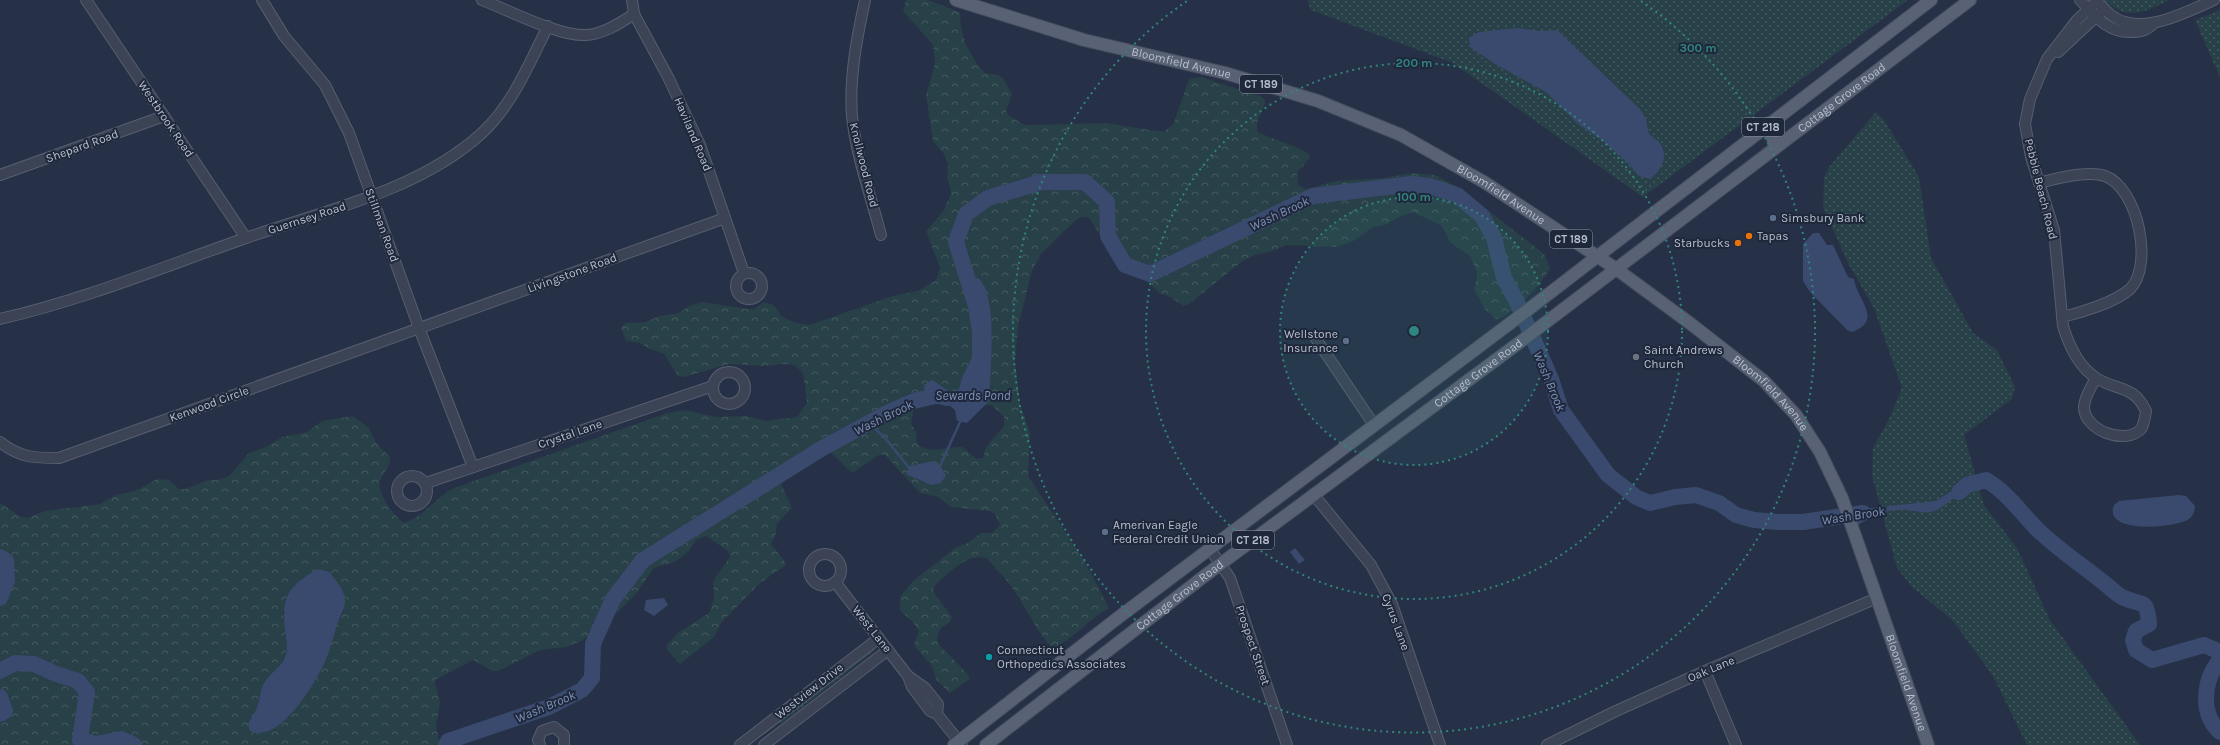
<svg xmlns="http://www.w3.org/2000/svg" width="2220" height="745" viewBox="0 0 2220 745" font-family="Karla,sans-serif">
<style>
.grass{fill:url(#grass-dots)}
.forest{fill:url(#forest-crowns);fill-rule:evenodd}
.water{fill:#394a6e}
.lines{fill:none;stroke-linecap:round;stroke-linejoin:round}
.stream{stroke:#394a6e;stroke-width:2.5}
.river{stroke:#394a6e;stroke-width:16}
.minor-casing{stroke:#565e70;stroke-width:12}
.major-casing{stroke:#444c5e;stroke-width:14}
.minor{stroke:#3b4355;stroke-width:10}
.major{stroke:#596275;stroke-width:12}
.ring{fill:none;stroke:#318581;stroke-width:2;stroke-dasharray:2 4}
.service-dot{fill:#5c6f8a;stroke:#1f283b;stroke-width:1.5}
.food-dot{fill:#e8710a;stroke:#1f283b;stroke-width:1.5}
.worship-dot{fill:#6b7280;stroke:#1f283b;stroke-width:1.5}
.culture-dot{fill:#0f9aa8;stroke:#1f283b;stroke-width:1.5}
.labels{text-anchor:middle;stroke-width:4;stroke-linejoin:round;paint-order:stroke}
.shield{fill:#1f283b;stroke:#8b92a2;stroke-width:1}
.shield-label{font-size:11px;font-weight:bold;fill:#b9bfce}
.street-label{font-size:12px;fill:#b9bfce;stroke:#1f283b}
.poi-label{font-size:12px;fill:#b9bfce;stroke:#1f283b;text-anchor:start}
.water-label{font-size:13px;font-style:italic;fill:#7e90b7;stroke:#1f283b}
.centre{fill:#318581;stroke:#1f283b;stroke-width:2}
.ring-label{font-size:12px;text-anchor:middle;font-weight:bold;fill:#318581;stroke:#1f283b;stroke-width:4;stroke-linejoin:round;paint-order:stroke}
</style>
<defs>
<pattern id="grass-dots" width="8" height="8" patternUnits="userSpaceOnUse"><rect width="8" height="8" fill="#284047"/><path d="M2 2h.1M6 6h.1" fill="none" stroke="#455a60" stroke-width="1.8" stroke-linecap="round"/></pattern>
<pattern id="forest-crowns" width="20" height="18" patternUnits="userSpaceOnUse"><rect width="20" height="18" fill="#284047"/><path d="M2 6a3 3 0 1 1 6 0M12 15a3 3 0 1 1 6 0" fill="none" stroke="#455a60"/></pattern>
</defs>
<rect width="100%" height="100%" fill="#263046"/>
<g class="grass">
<polygon points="1307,0 1908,0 1643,197 1453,63 1311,10"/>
<path d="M2104 0H2170C2144 12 2128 22 2104 0Z"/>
<polygon points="2220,10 2220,77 2195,20"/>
<polygon points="1876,112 1884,120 1919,177 1931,258 1973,333 1997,350 2015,387 2012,399 1964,435 1984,505 2017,548 2050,620 2140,745 2027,745 1993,676 1953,621 1911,586 1897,568 1872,476 1873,448 1890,417 1902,388 1874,308 1848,263 1823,207 1824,177 1829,167"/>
<polygon points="873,647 874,651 782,723 779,723 778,721"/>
</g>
<path class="forest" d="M906 0H928L960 12 961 27 965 43 977 64 985 73 998 75 1003 78 1012 94 1006 111 1009 116 1025 125 1106 123 1163 132 1173 125 1189 79 1201 77 1260 96 1265 100C1265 112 1252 121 1259 133L1299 148 1310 155V158L1297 173 1298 185 1306 189 1337 181 1383 178 1412 173 1435 175 1461 189 1544 254 1550 268C1545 281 1509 319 1496 319L1485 309 1474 289 1477 278V272L1470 256 1450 242 1442 226 1413 212 1396 218 1385 225 1373 227 1353 241 1335 247 1287 245 1270 252 1255 255 1244 260 1189 304 1183 306 1170 297 1159 293 1133 266 1116 258 1089 218 1082 217 1077 219 1041 254 1032 271 1018 327 1015 362 1020 404 1030 433 1028 476 1084 560 1109 608C1088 620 1074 638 1053 649 1037 632 1027 609 1013 589 1006 578 995 569 987 558 980 557 971 557 965 561 959 564 935 583 933 589L935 594 952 617 950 622 940 629 937 638 938 644 967 673 970 679 950 693 937 681 932 666 914 645 919 631 912 621 900 611V597L913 581 955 548 966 544 981 533H992L1000 525 995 514 990 511 951 507 938 497 920 493 885 455H879L852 473 830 452 803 466 781 484 792 508 777 524 776 533 771 544 784 560 786 565 760 583 721 623 714 637 680 664 667 650V645L679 632 709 613 714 599 713 581 730 557 728 551 706 536 696 540 688 552 675 562 654 568 635 595 620 610 583 640 567 647 540 650 498 671H492L473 660 437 679 435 682 440 703 436 726 440 745H0V503L21 517 28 518 45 511 100 504 116 495 135 491 157 479 169 480 179 489H185L208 480H218L229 476 249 453 266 447 282 437 307 432 322 421 353 416 368 427 377 444 390 457C391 468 383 472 380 481 376 491 395 518 404 523 425 516 435 498 454 488L667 413 685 410 716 417 747 416 766 421 797 417 807 403 803 373 795 365 783 364 764 366 729 364 684 377 678 376 664 354 650 349 640 343 626 341 621 327 626 323 645 322 660 316 679 313 689 306 702 302 748 309H754L764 302C778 305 775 309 783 317 789 321 803 325 810 325L889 297 920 290 936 280 940 268 926 231 944 210 951 193 947 177 948 165 944 154 933 141 926 95 935 63 933 45 903 11ZM934 399 956 408 992 405 1004 417V426L986 447 983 458 977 459 962 447C947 446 930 455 917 444L916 432 911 424 915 403ZM325 570 330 572 343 593 344 611 338 622 326 657 307 694 288 718 250 720C259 711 257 699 262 688 266 678 276 673 281 664 292 649 285 629 283 612Z"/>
<g class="water">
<path d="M1518 28 1539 31 1557 30 1640 109 1646 119 1649 134C1652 137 1656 139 1659 142 1670 155 1661 171 1650 179L1639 176 1626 161 1603 141 1577 123 1546 92 1495 64 1470 47 1469 38 1479 32Z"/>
<path d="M1813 233H1819L1827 245H1833L1848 277 1854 279C1857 300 1884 320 1852 332L1847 330 1810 292 1803 281V244Z"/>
<path d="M978 278C999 294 990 376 989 401L967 423 957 421 955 410 949 405 927 403 924 385 931 380C941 382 947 397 959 389L962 378 972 357V332L965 289 971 279Z"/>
<polygon points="933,461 940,466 946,475 941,483 931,485 906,474 910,466"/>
<path d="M1967 481 1997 484 2018 500 2012 507C2004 499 1991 488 1979 487 1960 486 1948 508 1931 512 1923 514 1914 510 1907 510 1889 508 1872 515 1858 525L1853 510 1936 501Z"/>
<path d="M2179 495 2186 496 2195 506C2195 511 2193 516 2189 519 2176 528 2102 535 2114 505L2119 501Z"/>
<polygon points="1295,548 1305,560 1299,564 1290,552"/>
<path d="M319 569 330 572C335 580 344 589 345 599 346 609 340 615 337 625 334 635 331 646 327 657 318 679 281 745 250 731L248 725C250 719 255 714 257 707 260 699 260 690 264 683 270 672 283 667 286 654 288 647 286 637 285 630 281 597 289 584 319 569Z"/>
<polygon points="664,598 668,605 654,616 644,610 646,600"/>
</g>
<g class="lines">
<g class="stream">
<polyline points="869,423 885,438 911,470"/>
<polyline points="939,468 961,420"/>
<polyline points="77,745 80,740"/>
</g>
<g class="river">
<polyline points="975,303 956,242 966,214 988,198 1041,182 1085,182 1107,202 1108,236 1125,265 1150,274 1313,196 1412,184 1429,186 1442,190 1457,195 1482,216 1494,238 1504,278 1516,300 1551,379 1561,410 1608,475 1636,497 1650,503 1675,497 1696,495 1719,503 1736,515 1754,520 1778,522 1803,522 1863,513"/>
<path d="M1959 492 1967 485 1986 480C2007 492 2021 513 2038 530 2060 551 2086 568 2109 587 2114 591 2119 596 2124 598 2143 606 2147 598 2149 624L2136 631 2133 640 2136 650 2152 660 2204 645 2220 652"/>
<polyline points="0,557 6,561 7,580 0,598"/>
<path d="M2220 660C2204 679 2199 713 2220 732"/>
<polyline points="0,671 15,663 34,664 56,674 78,681 87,692 80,740 96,744 121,739 134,745"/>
<polyline points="0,697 5,711 0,714"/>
<polyline points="446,745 448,741 549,707 582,690 592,678 593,644 613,599 643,560 821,449 887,413 914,401 939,395 946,398"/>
</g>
<defs>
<g id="minor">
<polyline points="86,0 246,238"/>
<polyline points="262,0 284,36 325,85 349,133 419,328 473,467"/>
<path d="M482 0C508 10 560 37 586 35 604 34 620 23 634 14"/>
<polyline points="632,0 634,14 668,77 700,145 744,273"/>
<path d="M865 0C857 37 849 78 852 116 856 156 871 196 881 235"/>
<path d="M2080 0C2095 16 2108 33 2131 32 2142 32 2147 30 2154 23"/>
<path d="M2096 0C2104 9 2113 19 2125 22 2154 30 2188 11 2214 0"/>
<polyline points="2058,52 2100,13"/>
<polyline points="0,175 164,116"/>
<path d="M2039 183C2057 178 2088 170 2105 176 2138 188 2154 265 2130 289 2116 302 2080 313 2062 317"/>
<circle cx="749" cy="286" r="13"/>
<path d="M0 319C83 300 163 267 243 239 322 211 419 191 482 133 513 104 529 64 548 26"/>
<polyline points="1316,339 1374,425"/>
<circle cx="729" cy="388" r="16"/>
<path d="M2096 378C2091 387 2085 396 2084 406 2083 430 2125 446 2141 429 2144 425 2145 417 2146 411 2134 385 2117 391 2096 378 2078 366 2069 346 2063 326L2054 230 2031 157 2025 124 2030 99 2047 59 2077 20 2097 1"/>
<path d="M0 442C20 458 34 458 59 458L725 218"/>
<circle cx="412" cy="491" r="15"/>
<polyline points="426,483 713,386"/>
<polyline points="1313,494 1371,565 1392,604 1440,745"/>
<polyline points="1210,549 1230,578 1287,745"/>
<circle cx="825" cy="570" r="16"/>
<polyline points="835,582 908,676 925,688 938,704 937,714"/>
<polyline points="1705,671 1736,745"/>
<polyline points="908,676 912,687 930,711 937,714 962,745"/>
<polyline points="540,745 538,740 542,731 554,727 564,735 564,745"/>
<polyline points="740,745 879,638"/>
<polyline points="764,745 888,650"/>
<polyline points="1547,745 1616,711 1705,671 1877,598"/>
</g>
<g id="major">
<path id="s1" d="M956 0 1084 40 1225 73 1318 101 1401 135 1484 182 1615 268 1691 324 1764 381 1796 415 1820 452 1842 498 1928 745"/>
<polyline points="1769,123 1775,147"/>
<polyline points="954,745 1119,617 1529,309 1931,0"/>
<path id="s2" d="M986 745 1207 574 1524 339 1970 0"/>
</g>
</defs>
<use href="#minor" class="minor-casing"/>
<use href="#major" class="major-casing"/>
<use href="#minor" class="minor"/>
<use href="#major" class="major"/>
</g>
<circle cx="1414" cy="331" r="134" fill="#318581" fill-opacity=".12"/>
<g class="ring">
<circle cx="1414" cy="331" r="134"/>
<circle cx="1414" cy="331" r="268"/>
<path d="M1641 1A401 401 0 1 1 1187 1"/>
</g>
<g class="service-dot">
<circle cx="1773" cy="218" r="4"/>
<circle cx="1346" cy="341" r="4"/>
<circle cx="1105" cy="532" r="4"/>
</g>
<g class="food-dot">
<circle cx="1749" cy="236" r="4"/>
<circle cx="1738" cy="243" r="4"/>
</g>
<circle class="worship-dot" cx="1636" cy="357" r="4"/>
<circle class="culture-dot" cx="989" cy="657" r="4"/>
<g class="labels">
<g class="shield">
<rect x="1240" y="75" width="42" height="18" rx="3"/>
<rect x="1742" y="118" width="42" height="18" rx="3"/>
<rect x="1550" y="230" width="42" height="18" rx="3"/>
<rect x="1232" y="531" width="42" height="18" rx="3"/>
</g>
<g class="shield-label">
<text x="1261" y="88">CT 189</text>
<text x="1763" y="131">CT 218</text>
<text x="1571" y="243">CT 189</text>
<text x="1253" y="544">CT 218</text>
</g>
<g class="street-label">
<text dy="4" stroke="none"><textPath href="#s1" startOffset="234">Bloomfield Avenue</textPath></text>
<text dy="4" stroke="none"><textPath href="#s2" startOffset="1073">Cottage Grove Road</textPath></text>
<text transform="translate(166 119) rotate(56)" y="4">Westbrook Road</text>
<text transform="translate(693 134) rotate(67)" y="4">Haviland Road</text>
<text transform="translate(82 146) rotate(-20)" y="4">Shepard Road</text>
<text transform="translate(864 165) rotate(76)" y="4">Knollwood Road</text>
<text transform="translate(2041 189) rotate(76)" y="4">Pebble Beach Road</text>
<text dy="4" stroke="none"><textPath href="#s1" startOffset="582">Bloomfield Avenue</textPath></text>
<text transform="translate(307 218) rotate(-18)" y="4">Guernsey Road</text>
<text transform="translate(382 225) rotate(70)" y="4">Stillman Road</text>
<text transform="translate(572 273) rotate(-20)" y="4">Livingstone Road</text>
<text dy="4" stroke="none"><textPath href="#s2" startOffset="617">Cottage Grove Road</textPath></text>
<text dy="4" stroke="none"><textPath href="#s1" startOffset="918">Bloomfield Avenue</textPath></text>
<text transform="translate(209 404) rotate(-20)" y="4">Kenwood Circle</text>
<text transform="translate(570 434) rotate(-19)" y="4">Crystal Lane</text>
<text dy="4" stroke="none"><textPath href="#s2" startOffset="245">Cottage Grove Road</textPath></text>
<text transform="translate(1396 622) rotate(70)" y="4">Cyrus Lane</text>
<text transform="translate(872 629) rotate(52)" y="4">West Lane</text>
<text transform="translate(1253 645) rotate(71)" y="4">Prospect Street</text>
<text transform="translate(1711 669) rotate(-23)" y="4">Oak Lane</text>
<text dy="4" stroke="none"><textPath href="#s1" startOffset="1242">Bloomfield Avenue</textPath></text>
<text transform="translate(809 691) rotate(-38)" y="4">Westview Drive</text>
</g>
<g class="poi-label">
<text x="1781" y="222">Simsbury Bank</text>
<text x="1757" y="240">Tapas</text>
<text x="1730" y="247" text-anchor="end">Starbucks</text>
<text x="1338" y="338" text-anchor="end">Wellstone<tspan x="1338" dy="14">Insurance</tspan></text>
<text x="1644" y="354">Saint Andrews<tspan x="1644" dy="14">Church</tspan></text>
<text x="1113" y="529">Amerivan Eagle<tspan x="1113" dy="14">Federal Credit Union</tspan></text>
<text x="997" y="654">Connecticut<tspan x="997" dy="14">Orthopedics Associates</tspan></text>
</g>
<g class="water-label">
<text transform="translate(1279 213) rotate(-25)" y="5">Wash Brook</text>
<text transform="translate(1550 381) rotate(67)" y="5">Wash Brook</text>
<text x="973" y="400">Sewards Pond</text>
<text transform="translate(883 417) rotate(-26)" y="5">Wash Brook</text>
<text transform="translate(1853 515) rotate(-9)" y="5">Wash Brook</text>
<text transform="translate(545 706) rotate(-23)" y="5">Wash Brook</text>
</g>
</g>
<circle cx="1414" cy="331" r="6" class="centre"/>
<g class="ring-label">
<text x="1698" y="52">300 m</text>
<text x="1414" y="67">200 m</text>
<text x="1414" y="201">100 m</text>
</g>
</svg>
